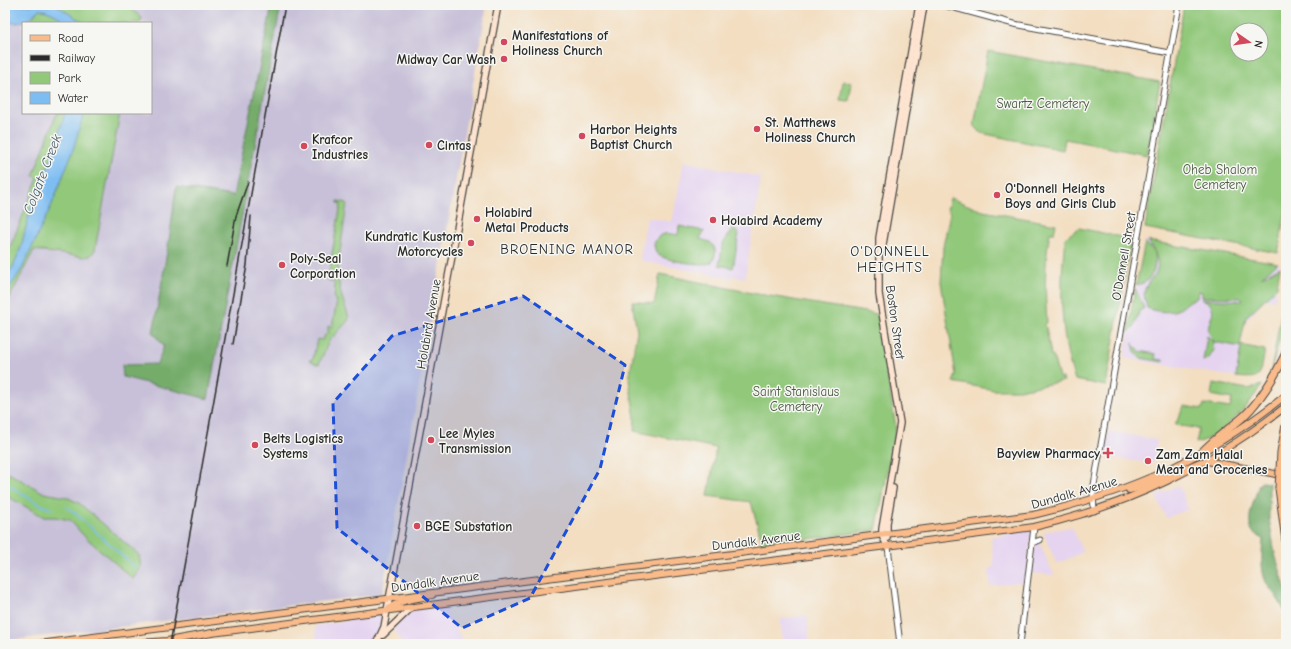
<svg xmlns="http://www.w3.org/2000/svg" width="1291" height="649" viewBox="0 0 1291 649" font-family="'Comic Neue',sans-serif">
<style>
.built{fill:#e5d3f0}
.industrial{fill:#c7c0d8}
.green{fill:#91c87a;stroke:#5e7a52;fill-rule:evenodd}
.forest{fill:#74ac6a;stroke:#506c4a}
.water{fill:#7ebdf2;stroke:#54748e}
.lines{fill:none;stroke-linecap:round;stroke-linejoin:round}
.stream{stroke:#7ebdf2;stroke-width:1.5}
.tertiary-casing{stroke:#494642;stroke-width:7}
.secondary-casing{stroke:#494642;stroke-width:8}
.primary-casing{stroke:#494642;stroke-width:8}
.motorway-casing{stroke:#494642;stroke-width:9}
.tertiary{stroke:#fff;stroke-width:5}
.secondary{stroke:#fde4d1;stroke-width:5.5}
.primary{stroke:#fabb8b;stroke-width:6}
.motorway{stroke:#fabb8b;stroke-width:7}
.rail{stroke:#2b2b2b;stroke-width:1.5}
.motorway-bridge-casing{stroke:#494642;stroke-width:9;stroke-linecap:butt}
.motorway-bridge{stroke:#fabb8b;stroke-width:7}
.marked{fill:#1d4ed8;fill-opacity:0.2;stroke:#1d4ed8;stroke-width:3;stroke-dasharray:8 5;stroke-linejoin:round}
.poi-dot{fill:#d1495b;stroke:#f6f6f2;stroke-width:1.5}
.labels{text-anchor:middle;stroke-width:3;stroke-linejoin:round;paint-order:stroke}
.poi-label{font-size:13px;font-weight:bold;fill:#2b2b2b;stroke:#f6f6f2;text-anchor:start}
.park-label{font-size:13px;fill:#4a5a43;stroke:#f6f6f2}
.street-label{font-size:13px;fill:#2b2b2b;stroke:#f6f6f2}
.water-label{font-size:14px;font-style:italic;fill:#445767;stroke:#f6f6f2}
.neighbourhood-label{font-size:14px;letter-spacing:1px;fill:#2b2b2b;stroke:#f6f6f2}
</style>
<rect width="100%" height="100%" fill="#f6f6f2"/>
<filter id="ink" filterUnits="userSpaceOnUse"><feTurbulence type="fractalNoise" baseFrequency=".025" numOctaves="2"/><feDisplacementMap in="SourceGraphic" scale="8" xChannelSelector="R" yChannelSelector="G"/><feConvolveMatrix kernelMatrix="1 2 1 2 8 2 1 2 1" color-interpolation-filters="sRGB"/></filter>
<filter id="wash" filterUnits="userSpaceOnUse"><feTurbulence type="fractalNoise" baseFrequency=".012" numOctaves="4" result="noise"/><feDisplacementMap in="SourceGraphic" scale="16" xChannelSelector="R" yChannelSelector="G"/><feGaussianBlur stdDeviation="0.9" result="paint"/><feColorMatrix in="noise" values="0 0 0 0 0 0 0 0 0 0 0 0 0 0 0 0 0 1.4 0 .05"/><feComposite in="paint" operator="in"/></filter>
<g filter="url(#wash)">
<rect width="100%" height="100%" fill="#f3dec1"/>
<g class="built">
<polygon points="684,161 761,177 745,278 732,276 731,278 641,261 640,258 647,217 672,222"/>
<polygon points="1145,240 1280,264 1275,299 1264,300 1244,323 1236,377 1124,358"/>
<polygon points="1109,431 1157,440 1153,464 1105,456"/>
<polygon points="1179,485 1188,509 1166,518 1156,496"/>
<polygon points="1072,527 1083,552 1057,564 1043,532"/>
<polygon points="1032,529 1026,581 990,586 989,568 994,567 991,537"/>
<polygon points="1036,543 1040,544 1054,575 1031,573"/>
<polygon points="445,606 445,610 464,642 460,644 403,644 394,629 409,610"/>
<polygon points="385,614 378,633 371,644 317,644 315,626"/>
<polygon points="807,615 810,644 783,644 780,619"/>
</g>
<g class="industrial">
<polygon points="127,5 487,5 382,594 5,641 5,495 44,517 55,517 70,520 83,535 132,579 141,567 54,495 44,493 5,471 5,307 34,250 83,257 93,253 120,113 151,113 151,23 140,23 142,18"/>
<polygon points="5,21 21,23 27,21 34,23 23,23 23,113 57,113 33,176 38,177 6,260"/>
</g>
<g class="green">
<polygon points="41,5 127,5 142,18 140,23 34,23 28,21 33,17"/>
<path d="M1184 5H1286V209L1278 253 1145 228ZM1237 30H1261V54H1237Z"/>
<polygon points="988,51 1160,82 1147,155 1065,139 1063,150 981,133 974,125"/>
<polygon points="843,81 852,83 849,101 840,100"/>
<polygon points="57,113 120,113 95,250 90,256 83,257 34,250 5,307 5,260 38,178 33,176"/>
<path d="M950 198 983 211 1056 224 1054 233H1050C1044 262 1045 294 1047 323L1045 324 1044 326 1046 327 1051 355 1053 356 1059 378H1062L1064 381 1019 390H994L953 382 956 375 941 282 943 247 950 213 947 210Z"/>
<polygon points="338,201 347,203 337,273 341,294 349,318 347,322 329,341 319,364 317,364 309,360 313,359 317,339 323,340 324,336 328,333 328,326 332,327 337,300 334,299 335,290 334,282 328,280 331,262 327,261 331,259 341,204 338,203"/>
<path d="M679 226 704 231 700 239 710 242C717 248 717 255 711 263 701 266 663 261 656 253L654 245C657 232 667 233 678 235Z"/>
<path d="M1079 228 1131 239 1106 386 1075 380C1059 335 1060 285 1065 238Z"/>
<polygon points="732,229 739,233 733,268 719,265 723,244"/>
<path d="M1148 241 1278 263 1262 276V277L1280 267 1277 287 1246 317 1240 345 1265 350C1260 375 1264 380 1236 377L1241 347 1214 342 1208 331C1209 317 1221 307 1202 299L1242 301V298L1202 297V292L1198 291 1197 298C1189 300 1187 304 1181 308 1171 314 1157 312 1147 308 1146 302 1143 296 1145 289 1147 284 1150 280 1154 276 1162 264 1155 251 1148 241Z"/>
<path d="M1145 242 1155 253C1156 267 1154 282 1136 285Z"/>
<polygon points="660,274 752,293 877,314 896,428 876,530 763,545 751,502 708,496 716,448 634,431 635,418 629,380 637,331 632,301 654,304"/>
<polygon points="1286,285 1286,316 1271,371"/>
<path d="M1135 288 1144 308 1139 312C1137 318 1136 328 1128 332Z"/>
<polygon points="1207,336 1212,340 1214,350 1209,358 1203,361"/>
<polygon points="1133,343 1134,347 1138,348 1139,351 1156,354 1155,359 1163,360 1163,362 1140,358 1135,352"/>
<path d="M1213 383 1248 389 1262 385C1248 406 1222 437 1196 443L1199 429 1175 425 1184 406 1202 409 1204 404 1230 408 1232 399 1211 395Z"/>
<polygon points="5,471 44,493 66,497 79,503 139,555 141,567 133,579 83,535 70,520 55,517 44,517 5,495"/>
</g>
<g class="forest">
<polygon points="272,5 281,5 208,399 123,377 122,365 157,364 164,346 153,333 170,234 176,187 233,196"/>
<path d="M1262 482 1269 483V518L1275 554 1286 590V617C1283 603 1273 594 1266 582 1260 570 1262 552 1263 539 1259 536 1253 534 1251 529 1246 517 1256 496 1259 484Z"/>
</g>
<g class="water">
<path d="M5 5H56L84 23H64C59 15 48 11 39 9 30 20 19 26 5 21Z"/>
<polygon points="65,113 84,113 72,153 52,204 22,269 5,295 5,277 13,267 21,247 31,207 51,160"/>
</g>
<g class="lines">
<g class="stream">
<polyline points="5,483 39,504 51,509"/>
<polyline points="67,507 74,512 136,568"/>
</g>
</g>
</g>
<g filter="url(#ink)">
<g class="lines">
<defs>
<g id="tertiary">
<polyline points="944,5 1014,24 1170,53"/>
<polyline points="1094,511 1093,491 1096,473 1179,5"/>
<polyline points="1032,543 1040,540"/>
<polyline points="888,547 900,644"/>
<polyline points="1020,644 1034,527"/>
</g>
<g id="secondary">
<polyline points="882,250 924,5"/>
<polyline points="887,538 887,523 893,488"/>
<polyline points="888,547 882,536 882,529 900,423 879,294 879,238 919,5"/>
<polyline points="383,635 411,608"/>
<polyline points="376,644 384,627 498,5"/>
</g>
<g id="primary">
<polyline points="1129,490 1139,488 1200,462 1207,461 1286,476"/>
<path d="M387 611C397 599 418 599 432 595"/>
<path d="M39 644 1033 515C1131 492 1208 458 1286 395"/>
<path d="M126 644 167 641 212 633 1034 527C1129 505 1209 467 1286 406"/>
</g>
<g id="motorway">
<path d="M1201 453C1214 439 1229 429 1243 417 1262 399 1275 376 1286 353"/>
<polyline points="1279,488 1286,541"/>
</g>
</defs>
<use href="#tertiary" class="tertiary-casing"/>
<use href="#secondary" class="secondary-casing"/>
<use href="#primary" class="primary-casing"/>
<use href="#motorway" class="motorway-casing"/>
<use href="#tertiary" class="tertiary"/>
<use href="#secondary" class="secondary"/>
<use href="#primary" class="primary"/>
<use href="#motorway" class="motorway"/>
<g class="rail">
<polyline points="227,266 236,216 248,182"/>
<polyline points="233,344 247,265 251,216"/>
<polyline points="170,644 285,5"/>
</g>
<defs>
<polyline id="motorway-bridge" points="1279,488 1281,452 1286,425"/>
</defs>
<use href="#motorway-bridge" class="motorway-bridge-casing"/>
<use href="#motorway-bridge" class="motorway-bridge"/>
</g>
</g>
<path class="marked" d="M523 296 625 365 600 469 530 598 462 628 337 528 333 403 392 336Z"/>
<g class="poi-dot">
<circle cx="504" cy="42" r="4"/>
<circle cx="504" cy="59" r="4"/>
<circle cx="757" cy="129" r="4"/>
<circle cx="582" cy="136" r="4"/>
<circle cx="429" cy="145" r="4"/>
<circle cx="304" cy="146" r="4"/>
<circle cx="997" cy="195" r="4"/>
<circle cx="477" cy="219" r="4"/>
<circle cx="713" cy="220" r="4"/>
<circle cx="471" cy="243" r="4"/>
<circle cx="282" cy="265" r="4"/>
<circle cx="431" cy="440" r="4"/>
<circle cx="255" cy="445" r="4"/>
<path d="M1106 447h4v4h4v4h-4v4h-4v-4h-4v-4h4z"/>
<circle cx="1148" cy="461" r="4"/>
<circle cx="417" cy="526" r="4"/>
</g>
<g class="labels">
<g class="poi-label">
<text x="512" y="40">Manifestations of<tspan x="512" dy="15">Holiness Church</tspan></text>
<text x="496" y="64" text-anchor="end">Midway Car Wash</text>
<text x="765" y="127">St. Matthews<tspan x="765" dy="15">Holiness Church</tspan></text>
<text x="590" y="134">Harbor Heights<tspan x="590" dy="15">Baptist Church</tspan></text>
<text x="312" y="144">Krafcor<tspan x="312" dy="15">Industries</tspan></text>
<text x="437" y="150">Cintas</text>
<text x="1005" y="193">O'Donnell Heights<tspan x="1005" dy="15">Boys and Girls Club</tspan></text>
<text x="485" y="217">Holabird<tspan x="485" dy="15">Metal Products</tspan></text>
<text x="721" y="225">Holabird Academy</text>
<text x="463" y="241" text-anchor="end">Kundratic Kustom<tspan x="463" dy="15">Motorcycles</tspan></text>
<text x="290" y="263">Poly-Seal<tspan x="290" dy="15">Corporation</tspan></text>
<text x="439" y="438">Lee Myles<tspan x="439" dy="15">Transmission</tspan></text>
<text x="263" y="443">Belts Logistics<tspan x="263" dy="15">Systems</tspan></text>
<text x="1100" y="458" text-anchor="end">Bayview Pharmacy</text>
<text x="1156" y="459">Zam Zam Halal<tspan x="1156" dy="15">Meat and Groceries</tspan></text>
<text x="425" y="531">BGE Substation</text>
</g>
<g class="park-label">
<text x="1043" y="108">Swartz Cemetery</text>
<text x="1220" y="174">Oheb Shalom<tspan x="1220" dy="15">Cemetery</tspan></text>
<text x="796" y="396">Saint Stanislaus<tspan x="796" dy="15">Cemetery</tspan></text>
</g>
<g class="street-label">
<text transform="translate(1123 256) rotate(-80)" y="5">O'Donnell Street</text>
<text transform="translate(896 322) rotate(82)" y="5">Boston Street</text>
<text transform="translate(428 324) rotate(-80)" y="5">Holabird Avenue</text>
<text transform="translate(1074 492) rotate(-16)" y="5">Dundalk Avenue</text>
<text transform="translate(756 540) rotate(-7)" y="5">Dundalk Avenue</text>
<text transform="translate(435 581) rotate(-8)" y="5">Dundalk Avenue</text>
</g>
<g class="water-label">
<text transform="translate(42 174) rotate(-69)" y="5">Colgate Creek</text>
</g>
<g class="neighbourhood-label">
<text x="567" y="254">BROENING MANOR</text>
<text x="890" y="256">O'DONNELL<tspan x="890" dy="16">HEIGHTS</tspan></text>
</g>
</g>
<rect width="1291" height="649" fill="none" stroke="#f6f6f2" stroke-width="20"/>
<rect x="22" y="22" width="130" height="92" fill="#f6f6f2" stroke="#a5a5a2"/>
<rect x="30" y="35" width="20" height="6" fill="#fabb8b" stroke="#a5a5a2"/>
<text x="58" y="42" font-size="12" fill="#2b2b2b">Road</text>
<rect x="30" y="55" width="20" height="6" fill="#2b2b2b" stroke="#a5a5a2"/>
<text x="58" y="62" font-size="12" fill="#2b2b2b">Railway</text>
<rect x="30" y="72" width="20" height="12" fill="#91c87a" stroke="#a5a5a2"/>
<text x="58" y="82" font-size="12" fill="#2b2b2b">Park</text>
<rect x="30" y="92" width="20" height="12" fill="#7ebdf2" stroke="#a5a5a2"/>
<text x="58" y="102" font-size="12" fill="#2b2b2b">Water</text>
<g transform="translate(1249 42) rotate(103)"><circle r="19" fill="#f6f6f2" stroke="#a5a5a2"/>
<path d="M0-3L7 15L0 10L-7 15Z" fill="#d1495b"/>
<text y="-6" font-size="11" font-weight="bold" text-anchor="middle" fill="#2b2b2b">N</text>
</g>
</svg>
